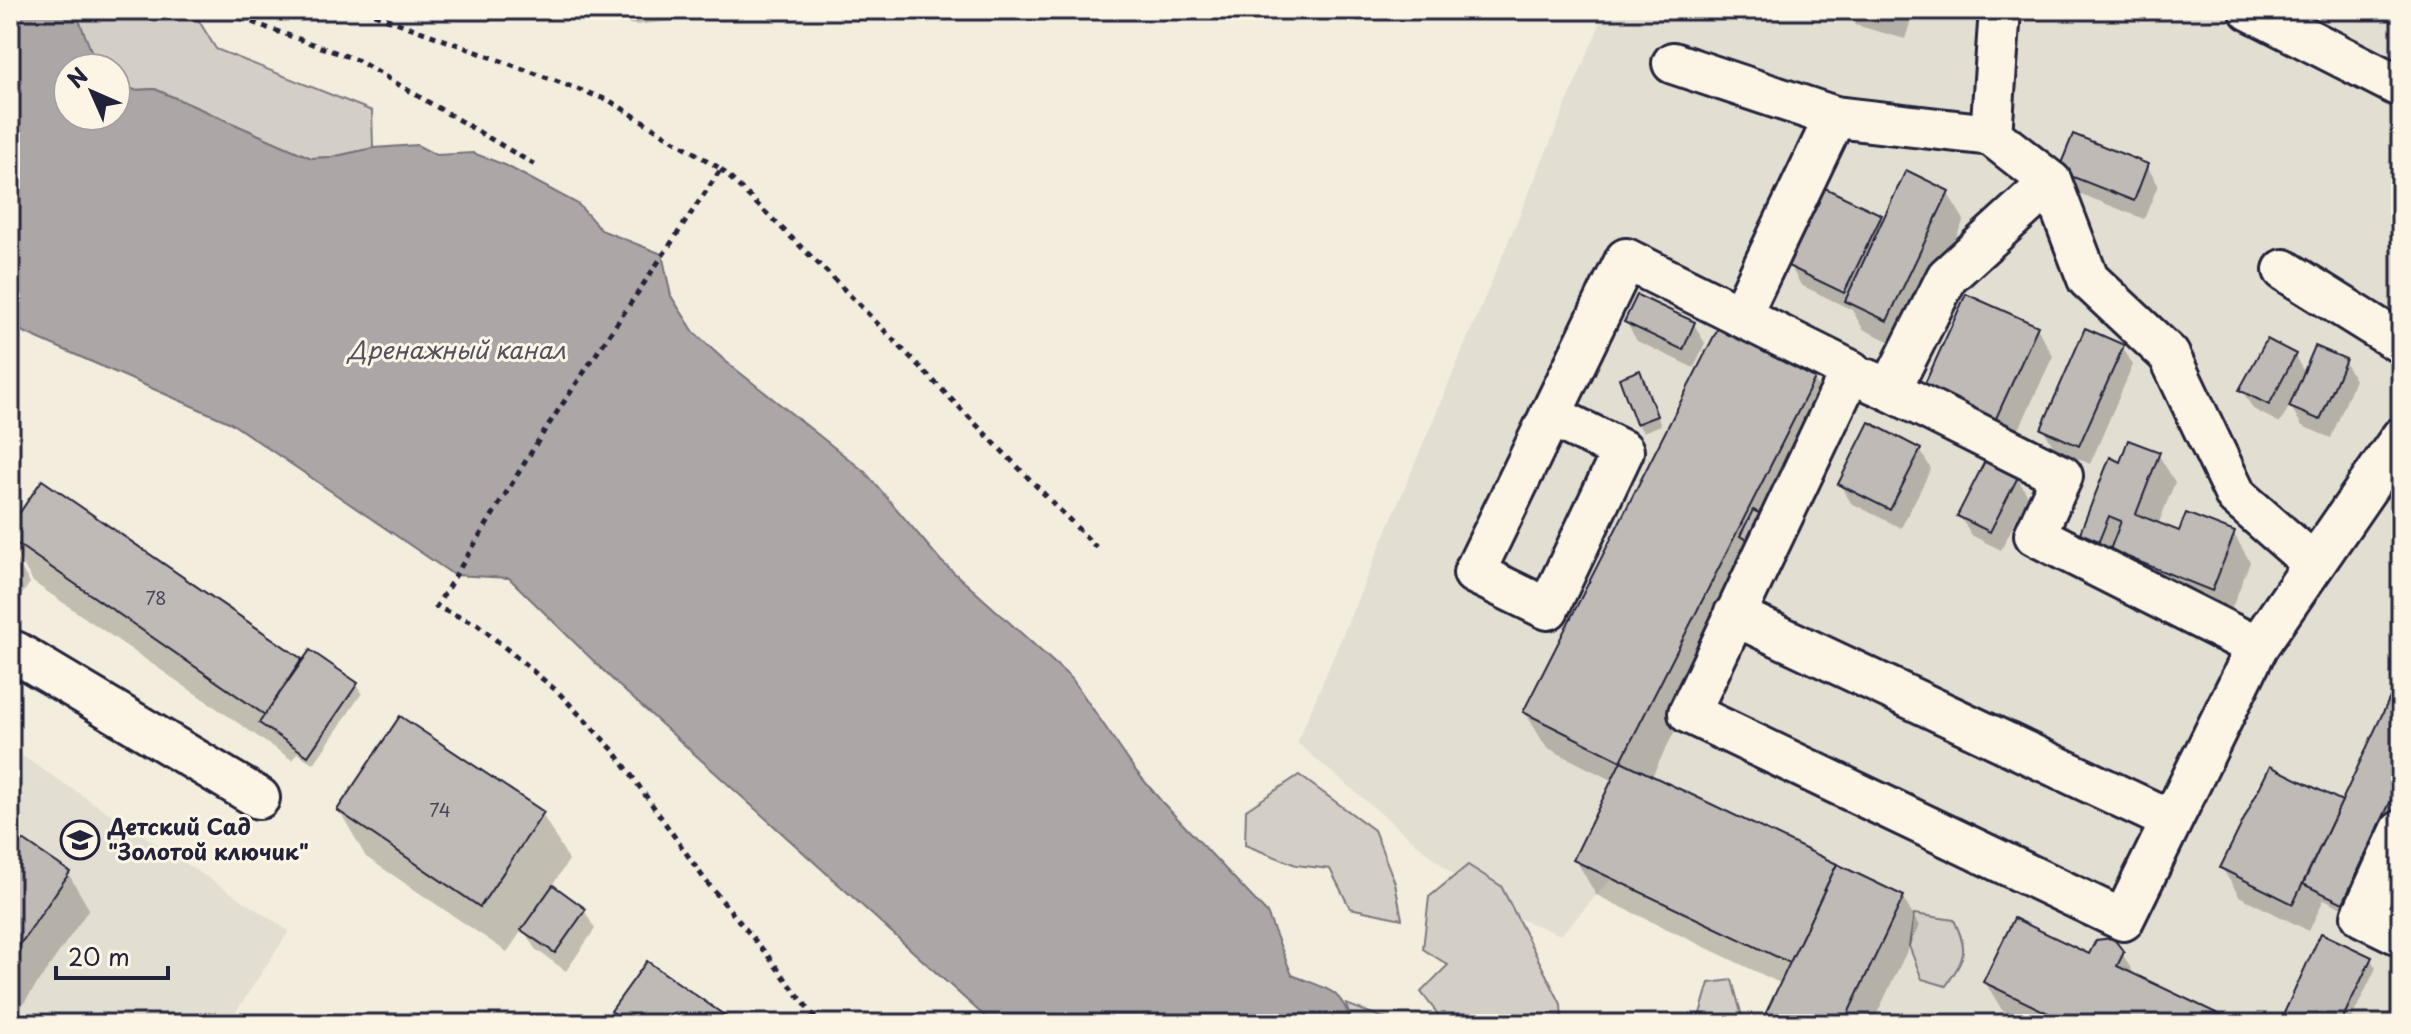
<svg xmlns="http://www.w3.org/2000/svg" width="2411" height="1034" viewBox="0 0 2411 1034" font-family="'Playpen Sans',sans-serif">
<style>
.built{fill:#e3ded2}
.green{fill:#d4cfc6;stroke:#7b7880;stroke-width:2}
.water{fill:#aca7a6;stroke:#75727b;stroke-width:2}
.shadow{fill:#0003}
.building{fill:#bfbab6;stroke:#22223b;stroke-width:2}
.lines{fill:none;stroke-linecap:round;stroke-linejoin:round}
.minor-casing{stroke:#22223b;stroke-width:46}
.path{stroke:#22223b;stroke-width:5;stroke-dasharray:6 6;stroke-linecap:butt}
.minor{stroke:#fcf5e5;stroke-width:40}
.labels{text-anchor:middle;stroke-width:6;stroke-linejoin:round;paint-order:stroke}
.number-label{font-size:18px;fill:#49485a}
.poi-label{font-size:22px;font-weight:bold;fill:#22223b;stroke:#fcf5e5;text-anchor:start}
.water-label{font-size:24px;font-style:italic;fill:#525160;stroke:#fcf5e5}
</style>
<rect width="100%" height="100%" fill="#f3edde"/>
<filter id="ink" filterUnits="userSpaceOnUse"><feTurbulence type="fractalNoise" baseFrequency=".0125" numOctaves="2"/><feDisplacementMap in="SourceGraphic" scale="16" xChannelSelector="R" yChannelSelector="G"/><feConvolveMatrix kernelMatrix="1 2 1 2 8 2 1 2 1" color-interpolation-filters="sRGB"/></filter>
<g filter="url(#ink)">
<g class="built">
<polygon points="1606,10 2401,10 2401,1024 1775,1024 1763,1019 1789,963 1612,878 1561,935 1493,908 1297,743"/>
<polygon points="10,748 289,931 228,1024 10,1024"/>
</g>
<g class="green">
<polygon points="75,10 177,10 199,21 216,49 372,111 373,148 332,157 311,158 155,89 134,90 116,82 116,68 95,66"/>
<polygon points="1299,775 1374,830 1395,883 1402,919 1350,908 1330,869 1296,865 1245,845 1246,810"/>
<polygon points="1468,865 1501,886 1561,1004 1562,1024 1444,1022 1421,992 1448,965 1423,949 1429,897"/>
<path d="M1914 914 1954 920C1969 952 1965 957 1946 986L1922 979 1909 946Z"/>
<polygon points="1732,980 1743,1020 1740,1024 1697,1024 1709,983"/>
<polygon points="1346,1004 1392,1021 1395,1024 1352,1024"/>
</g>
<path class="water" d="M10 10H75L98 68H68V116H116V82L134 90 155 89 311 158 332 157 373 148 417 145 436 155 473 153 505 165 578 204 601 230 662 254 671 296 694 332 724 360 865 472 941 561 1072 679 1135 770 1162 802 1267 913 1292 975C1325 989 1340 986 1352 1024H993L616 683 509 578 454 575 231 423 10 326Z"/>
<g class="shadow">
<polygon points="557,10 710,10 710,17 635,25"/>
<polygon points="1846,10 1914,10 1905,39 1855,25"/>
<polygon points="2147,166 2158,185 2144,219 2071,190 2060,170"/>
<polygon points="1947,192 1964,220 1903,348 1863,329 1852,310 1801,285 1790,266 1880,216 1884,223"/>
<polygon points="1626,322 1694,324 1705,343 1694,368 1637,341"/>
<polygon points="2037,328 2053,356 2009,451 1940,420"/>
<polygon points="2122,346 2133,365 2090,464 2054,448 2043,428"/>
<polygon points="2295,356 2305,374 2344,361 2355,380 2331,438 2302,426 2290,405 2280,423 2253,409 2242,390"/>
<polygon points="1639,372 1661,425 1643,432 1637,423"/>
<polygon points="1814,379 1835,415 1651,778 1903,898 1919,926 1872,1024 1769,1024 1765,1018 1782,984 1596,895 1576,860 1613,781 1546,747 1525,712"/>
<polygon points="1920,450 1931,469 1901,528 1851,503 1840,484"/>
<polygon points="2158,454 2175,482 2158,525 2180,533 2234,534 2250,562 2228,618 2098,561 2082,533 2121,464"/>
<polygon points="2017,477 2028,496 2001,550 1971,535 1960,516"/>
<polygon points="43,483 303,663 357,684 362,693 314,764 297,753 292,760 33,582 10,541 10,530"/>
<polygon points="10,549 30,583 10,611"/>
<polygon points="2401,679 2401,798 2348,911 2324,899 2309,931 2239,896 2222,868 2342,806"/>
<polygon points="339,810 542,814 569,860 551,887 584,910 595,929 566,971 535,949 523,929 507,952 366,857"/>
<polygon points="10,833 68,873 89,909 10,1023"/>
<polygon points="2122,953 2136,978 2230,1024 2030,1024 2002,1010 1985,982 2090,956"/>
<polygon points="2370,958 2376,968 2349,1024 2281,1024"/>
<polygon points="614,1011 733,1024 621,1024"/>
</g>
<g class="building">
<polygon points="2073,134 2148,164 2134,201 2058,171"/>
<polygon points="1906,170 1949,191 1887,321 1845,301"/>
<polygon points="1825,188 1882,215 1844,293 1788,266"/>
<polygon points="1966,294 2038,326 1993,425 1921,392"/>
<polygon points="1637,295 1695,322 1683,350 1624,322"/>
<polygon points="1718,328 1815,378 1621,761 1523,712"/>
<polygon points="2085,328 2124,345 2079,446 2041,429"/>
<polygon points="2267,339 2296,354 2269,405 2239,390"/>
<polygon points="2315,346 2346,359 2320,420 2289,407"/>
<polygon points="1640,370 1657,416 1636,424 1619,378"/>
<polygon points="1869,422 1921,449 1890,510 1838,484"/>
<polygon points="2128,440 2160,452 2136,514 2179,531 2186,513 2235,532 2212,591 2110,550 2121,521 2109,516 2099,541 2080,533 2110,457 2120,462"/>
<polygon points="1986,459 2019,475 1990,532 1957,516"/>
<polygon points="42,480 302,659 265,715 10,539 10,527"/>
<polygon points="1753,510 1767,517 1754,543 1740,536"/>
<polygon points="310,650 358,683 308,756 259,723"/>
<polygon points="2401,674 2401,779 2343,903 2303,884"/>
<polygon points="400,716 544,812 480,907 337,810"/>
<polygon points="1621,761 1837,864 1790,963 1573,860"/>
<polygon points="2270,766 2342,801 2293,904 2220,868"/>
<polygon points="10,831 70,872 10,959"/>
<polygon points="1837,864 1904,896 1843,1024 1775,1024 1763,1019"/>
<polygon points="553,885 586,909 555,953 521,930"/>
<polygon points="2014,918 2089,954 2096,940 2113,938 2124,952 2117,966 2231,1020 2229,1024 2071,1024 1983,982"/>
<polygon points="2321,933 2372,957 2340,1024 2279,1024"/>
<polygon points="647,961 737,1024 630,1024 611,1011"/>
</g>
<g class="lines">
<defs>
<g id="minor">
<polyline points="2250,10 2401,87"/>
<polyline points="1673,63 1835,117 1991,135 2051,182 2088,279 2169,355 2236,496 2314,564"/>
<polyline points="1991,135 2000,10"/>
<polyline points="2284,270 2401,343"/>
<polyline points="1740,316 1835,117"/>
<polyline points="1868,380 1890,390 1947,277 2051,182"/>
<polyline points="1890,390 2062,476 2035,535 2257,647"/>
<polyline points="1550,415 1623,451 1548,609 1474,573 1626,259 1851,371 1689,713 2123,920 2257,647 2401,438"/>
<polyline points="1734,615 2170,820"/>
<polyline points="10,652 15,652 259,798"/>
<polyline points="2401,831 2362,916 2401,935"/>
</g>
</defs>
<use href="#minor" class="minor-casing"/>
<g class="path">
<polyline points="218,10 357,60 535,165"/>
<polyline points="363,10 610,101 721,169 543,433 436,607 477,624 558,692 615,752 705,880 768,956 820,1024"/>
<polyline points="721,169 829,274 1096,547"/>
</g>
<use href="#minor" class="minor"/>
</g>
</g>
<defs>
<symbol id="school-ring" viewBox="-11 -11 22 22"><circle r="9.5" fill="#fcf5e5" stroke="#22223b" stroke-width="1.5"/><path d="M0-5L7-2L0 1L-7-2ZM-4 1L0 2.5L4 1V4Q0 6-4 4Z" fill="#22223b"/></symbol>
</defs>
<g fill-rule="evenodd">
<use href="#school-ring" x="58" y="818" width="44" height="44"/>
</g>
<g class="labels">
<g class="number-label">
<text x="156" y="605">78</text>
<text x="440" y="817">74</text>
</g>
<g class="poi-label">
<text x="108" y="835">Детский Сад<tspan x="108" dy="25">"Золотой ключик"</tspan></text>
</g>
<g class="water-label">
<text x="457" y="359">Дренажный канал</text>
</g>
</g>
<rect width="2411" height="1034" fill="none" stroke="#fcf5e5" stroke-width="40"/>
<rect x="20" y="20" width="2371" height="994" fill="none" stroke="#22223b" stroke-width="3" filter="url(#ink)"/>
<g transform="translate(92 92) rotate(315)"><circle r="38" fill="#fcf5e5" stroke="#a5a1a1" stroke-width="2"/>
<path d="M0-6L14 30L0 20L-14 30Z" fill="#22223b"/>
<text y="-12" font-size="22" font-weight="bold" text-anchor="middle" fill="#22223b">N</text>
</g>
<path d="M56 966v12h112v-12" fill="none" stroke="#22223b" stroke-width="4"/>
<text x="68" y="966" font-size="24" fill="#22223b" stroke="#fcf5e5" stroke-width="6" paint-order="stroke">20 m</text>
</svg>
